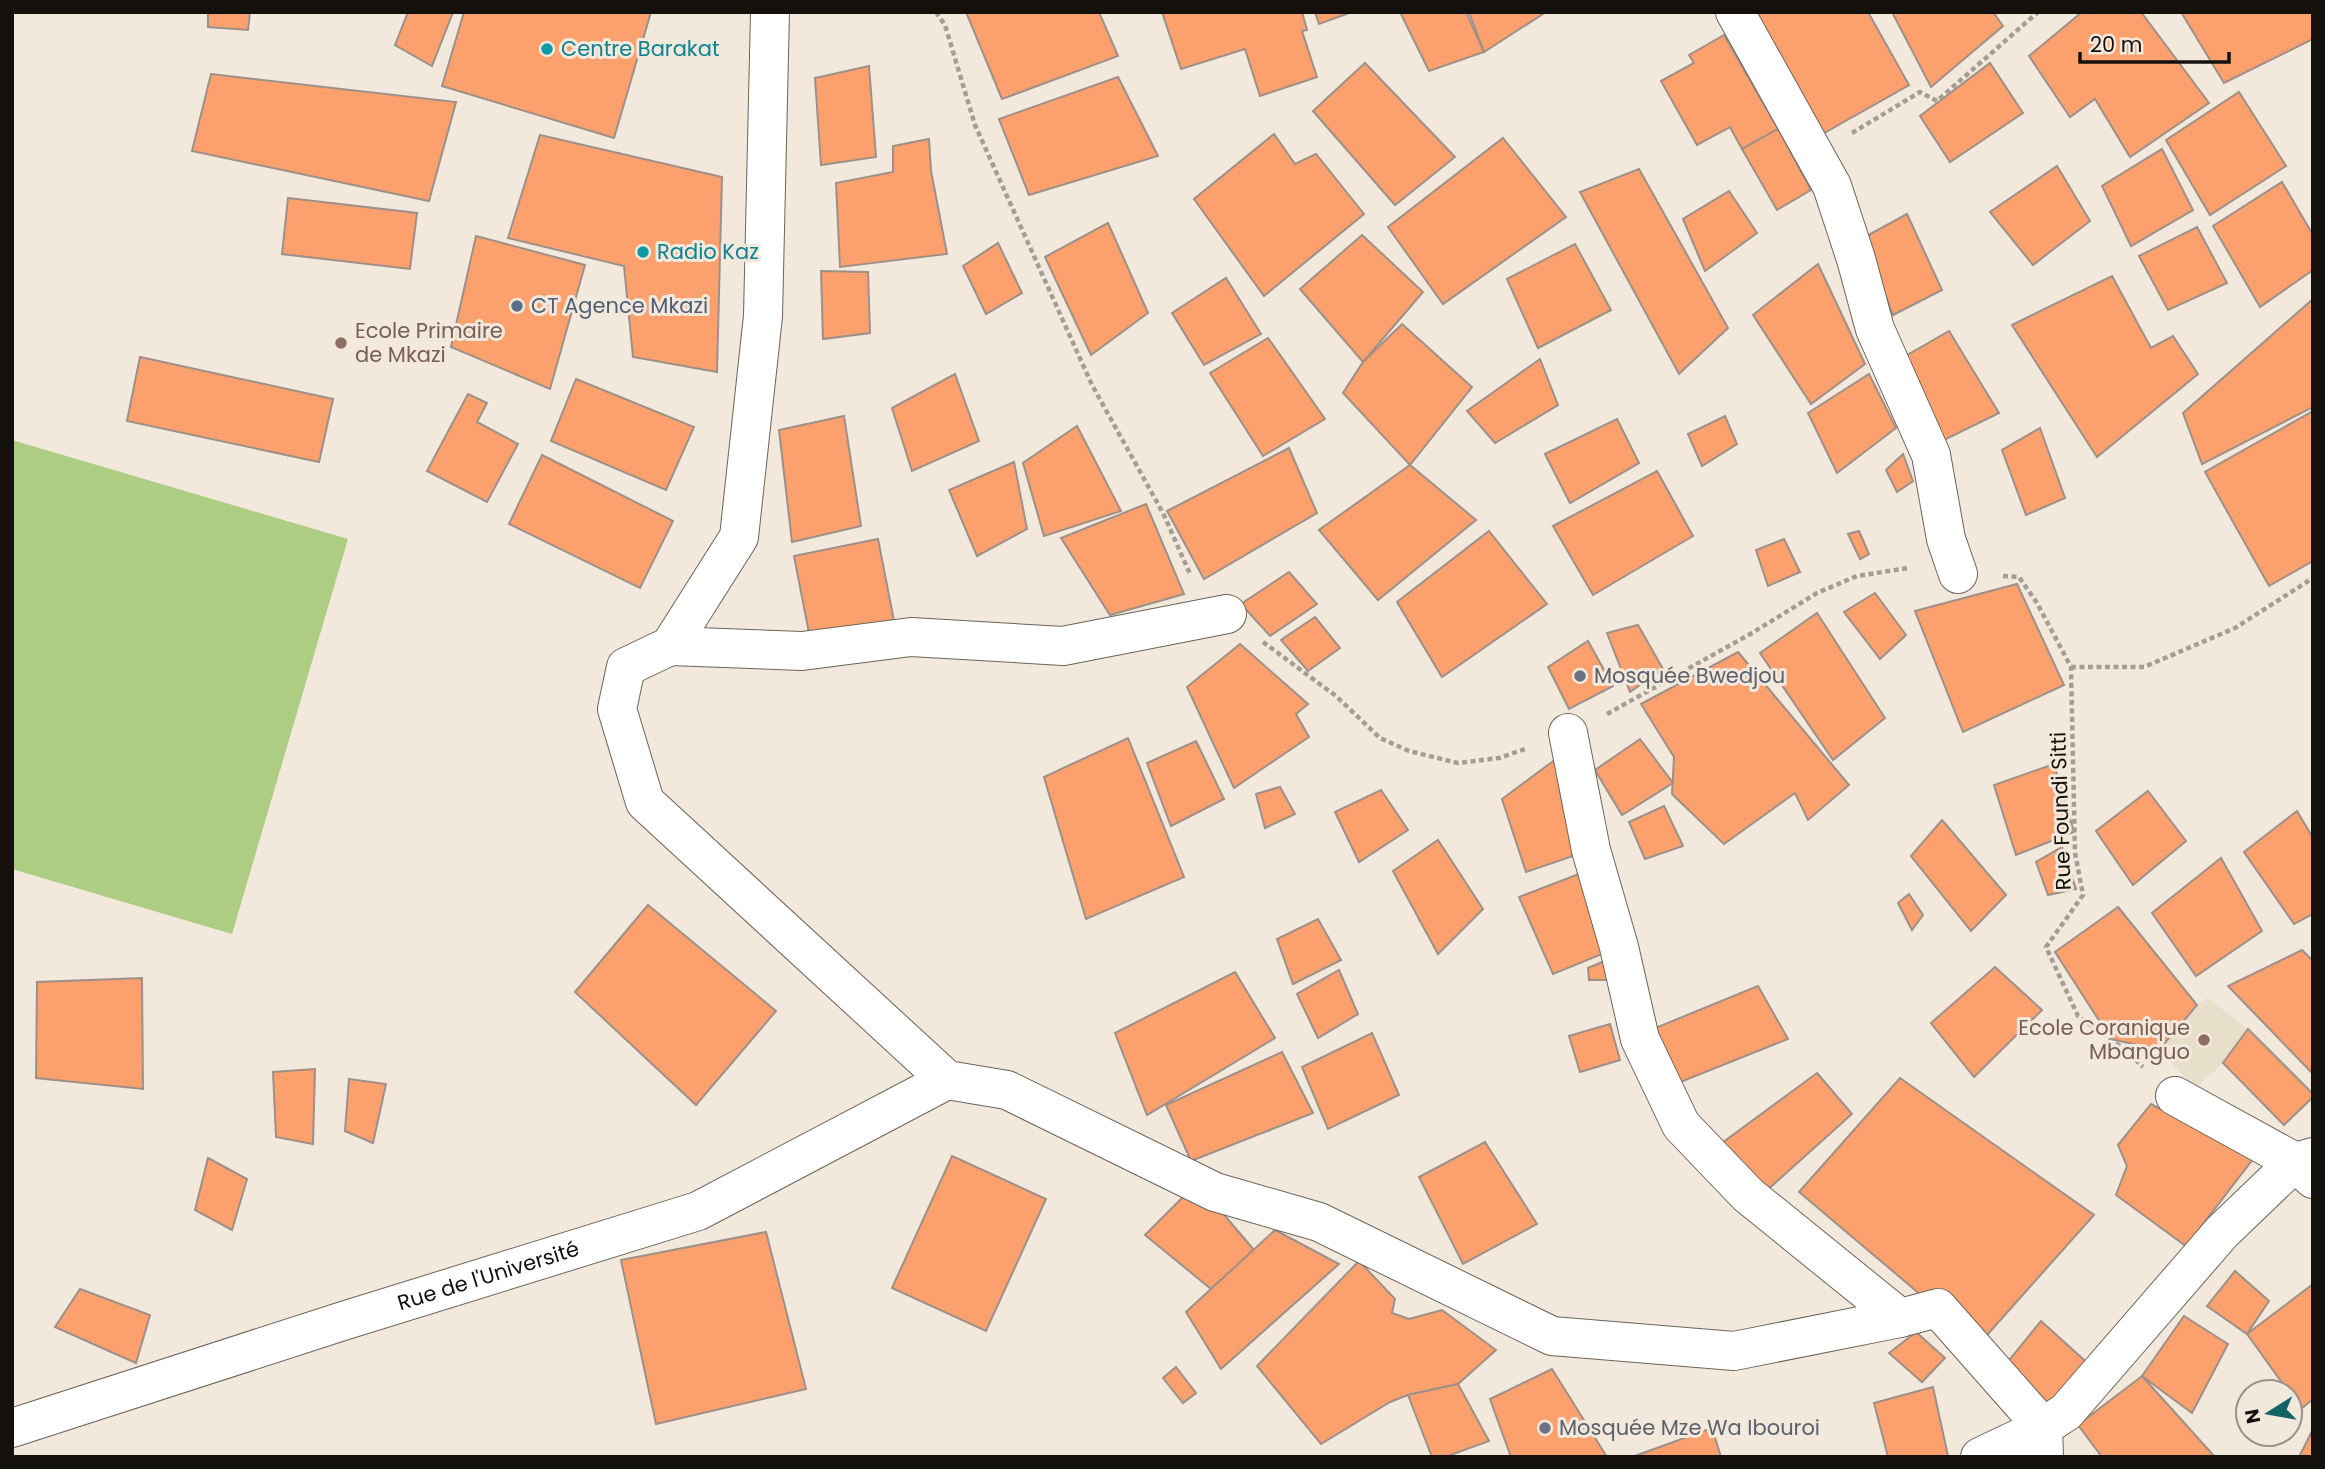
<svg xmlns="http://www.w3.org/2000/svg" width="2325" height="1469" viewBox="0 0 2325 1469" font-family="Poppins,sans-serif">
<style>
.education{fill:#e7dfca}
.green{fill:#accd82}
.building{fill:#fca16d;stroke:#9e9088;stroke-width:2}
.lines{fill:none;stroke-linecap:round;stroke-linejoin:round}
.street-casing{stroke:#6d6459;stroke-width:40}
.path{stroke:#a59d94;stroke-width:4.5;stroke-dasharray:5 3.5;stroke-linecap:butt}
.street{stroke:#fff;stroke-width:38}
.culture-dot{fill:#0f9aa8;stroke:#f2e8dc;stroke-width:2.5}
.service-dot{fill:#5c6f8a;stroke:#f2e8dc;stroke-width:2.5}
.education-dot{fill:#8d6e63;stroke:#f2e8dc;stroke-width:2.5}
.worship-dot{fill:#6b7280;stroke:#f2e8dc;stroke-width:2.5}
.labels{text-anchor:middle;stroke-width:6;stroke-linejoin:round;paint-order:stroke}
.culture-label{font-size:21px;fill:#0d838f;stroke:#f2e8dc;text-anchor:start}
.service-label{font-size:21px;fill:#4e5e75;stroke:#f2e8dc;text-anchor:start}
.education-label{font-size:21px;fill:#785e54;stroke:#f2e8dc;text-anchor:start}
.worship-label{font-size:21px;fill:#5b616d;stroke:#f2e8dc;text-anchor:start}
.street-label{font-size:21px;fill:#14110d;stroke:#f2e8dc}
</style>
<rect width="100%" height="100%" fill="#f2e8dc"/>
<polygon class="education" points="2208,998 2248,1029 2223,1063 2196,1088 2159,1050 2197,1005"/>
<polygon class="green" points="12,440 348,539 232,934 12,869"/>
<g class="building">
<polygon points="208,12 250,12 248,30 208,27"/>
<polygon points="408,12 453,12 432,66 395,45"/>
<polygon points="464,12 651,12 614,138 442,86"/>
<polygon points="966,12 1099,12 1118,56 1002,99"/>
<polygon points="1162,12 1302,12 1307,30 1302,31 1317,77 1260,96 1245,49 1181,69"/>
<polygon points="1315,12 1352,12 1319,24"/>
<polygon points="1400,12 1466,12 1484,52 1429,71"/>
<polygon points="1469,12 1546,12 1484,52"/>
<polygon points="1749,12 1868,12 1909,85 1819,136"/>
<polygon points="1892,12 1993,12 2003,26 1931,87"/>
<polygon points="2082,12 2141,12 2209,103 2130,157 2095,99 2070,117 2029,56"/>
<polygon points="2181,12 2313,12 2313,39 2224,83"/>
<polygon points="1724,35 1778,129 1742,149 1730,127 1697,145 1661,81 1694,63 1689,55"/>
<polygon points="1365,63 1455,157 1395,205 1313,111"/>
<polygon points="1990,63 2023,113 1950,162 1920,116"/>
<polygon points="869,66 876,157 821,165 815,78"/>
<polygon points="211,74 456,102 429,201 192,151"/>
<polygon points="1118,77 1158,156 1029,195 999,119"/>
<polygon points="2239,92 2286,166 2210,215 2166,140"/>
<polygon points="1778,129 1811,190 1777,210 1742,149"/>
<polygon points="1274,134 1295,164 1316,154 1364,214 1264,296 1194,199"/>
<polygon points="540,135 722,177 717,372 633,357 624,266 508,238"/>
<polygon points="1503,138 1566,217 1443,304 1388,227"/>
<polygon points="929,139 931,171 947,254 840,267 836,183 893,172 893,146"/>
<polygon points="2162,149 2193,210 2131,246 2102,186"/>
<polygon points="2057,166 2090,221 2033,265 1990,212"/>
<polygon points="1639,169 1728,328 1679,374 1580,192"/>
<polygon points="2282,182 2313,235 2313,270 2260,307 2213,226"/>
<polygon points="1729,191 1757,233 1705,271 1683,219"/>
<polygon points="288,198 417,213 410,269 282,254"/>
<polygon points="1907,214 1942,290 1893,315 1863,238"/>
<polygon points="1108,223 1148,313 1091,355 1045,257"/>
<polygon points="2197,227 2227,283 2168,310 2139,256"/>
<polygon points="1362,235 1423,292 1363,362 1300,289"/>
<polygon points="476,236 585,265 550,389 451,347"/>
<polygon points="998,243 1022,293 986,314 963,266"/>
<polygon points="1575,244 1611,310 1538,348 1507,279"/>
<polygon points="1818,264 1865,364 1811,404 1753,315"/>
<polygon points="821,271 868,272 870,333 823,339"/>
<polygon points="2112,276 2151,348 2173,336 2198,374 2097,457 2012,325"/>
<polygon points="1226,278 1261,334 1204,365 1172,313"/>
<polygon points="2313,299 2313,407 2202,464 2183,413"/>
<polygon points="1402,324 1472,387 1410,465 1343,393 1363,362"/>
<polygon points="1949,331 1999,413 1938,443 1897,361"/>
<polygon points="1268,338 1325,419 1263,456 1210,373"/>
<polygon points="140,357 333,399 319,462 127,421"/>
<polygon points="1540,359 1558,405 1495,443 1467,411"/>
<polygon points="955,374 979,441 912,471 892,408"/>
<polygon points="1869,374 1896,428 1837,473 1808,413"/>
<polygon points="576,379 694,427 666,490 551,441"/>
<polygon points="468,394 487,403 477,422 518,444 487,502 427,471"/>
<polygon points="2313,411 2313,561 2269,586 2205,472"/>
<polygon points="844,416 861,526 792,542 779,430"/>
<polygon points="1725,416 1737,444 1702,466 1688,434"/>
<polygon points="1617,419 1639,463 1570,503 1545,454"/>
<polygon points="1077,426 1121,511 1044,536 1023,463"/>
<polygon points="2040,428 2065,498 2026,515 2002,450"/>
<polygon points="1289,448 1317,513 1204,579 1167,511"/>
<polygon points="1903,454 1913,481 1897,492 1886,470"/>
<polygon points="542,455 673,521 640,588 509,524"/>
<polygon points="1014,462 1027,529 977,556 949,490"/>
<polygon points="1410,465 1476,520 1378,600 1319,530"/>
<polygon points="1657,471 1693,536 1593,595 1553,526"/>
<polygon points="1146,504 1184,594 1110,615 1061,538"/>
<polygon points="1489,531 1547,604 1442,677 1397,602"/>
<polygon points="1859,531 1869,554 1860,559 1848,534"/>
<polygon points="878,539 894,621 810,638 794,556"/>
<polygon points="1784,539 1800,572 1768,586 1756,550"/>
<polygon points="1289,572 1317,604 1270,636 1241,604"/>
<polygon points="2017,584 2064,685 1963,732 1915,611"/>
<polygon points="1875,593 1906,635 1880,659 1844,612"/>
<polygon points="1817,613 1885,718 1833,760 1760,653"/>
<polygon points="1315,617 1340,648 1308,671 1281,640"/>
<polygon points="1638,625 1663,669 1630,692 1607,633"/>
<polygon points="1588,641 1613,686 1569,709 1548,667"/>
<polygon points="1240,644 1308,704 1296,714 1309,737 1234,788 1187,687"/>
<polygon points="1738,652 1849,785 1808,820 1795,793 1724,844 1672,794 1674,757 1641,704"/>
<polygon points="1128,738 1184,877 1086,919 1044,777"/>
<polygon points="1640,739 1673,783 1622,815 1595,770"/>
<polygon points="1196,741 1224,799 1171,826 1147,763"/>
<polygon points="1556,759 1591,850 1526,872 1502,799"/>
<polygon points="2054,764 2074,832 2016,855 1994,785"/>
<polygon points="1280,787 1295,814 1265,828 1256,794"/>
<polygon points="1381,790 1408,830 1359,862 1335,812"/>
<polygon points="2148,791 2186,841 2133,885 2096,831"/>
<polygon points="1664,806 1683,846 1645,859 1629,822"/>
<polygon points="2297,811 2313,838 2313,914 2294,924 2244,852"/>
<polygon points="1942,820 2006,895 1971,931 1911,856"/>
<polygon points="1438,840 1483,909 1438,954 1393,871"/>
<polygon points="2062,847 2076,889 2048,895 2036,862"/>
<polygon points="2221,858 2262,931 2196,976 2152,913"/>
<polygon points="1584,872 1619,947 1553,974 1519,897"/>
<polygon points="1909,894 1923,915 1912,930 1898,903"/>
<polygon points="648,905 776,1011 696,1105 575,992"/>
<polygon points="2118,907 2197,1005 2159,1050 2111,1039 2055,952"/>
<polygon points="1318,919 1341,960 1293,984 1277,939"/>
<polygon points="2302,950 2313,961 2313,1074 2228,986"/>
<polygon points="1607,960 1609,980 1589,980 1588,968"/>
<polygon points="1995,967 2042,1010 1974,1077 1931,1023"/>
<polygon points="1339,970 1358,1014 1318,1038 1297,994"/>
<polygon points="1235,972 1275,1038 1147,1115 1115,1033"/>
<polygon points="142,978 143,1089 36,1078 37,982"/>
<polygon points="1758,986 1788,1039 1678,1083 1653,1029"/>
<polygon points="1610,1024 1620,1060 1580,1072 1569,1036"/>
<polygon points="2248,1029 2313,1094 2313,1097 2284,1125 2223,1063"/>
<polygon points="1372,1033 1399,1095 1328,1129 1302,1067"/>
<polygon points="1282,1052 1313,1113 1191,1161 1166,1105"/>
<polygon points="315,1069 313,1144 276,1137 273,1072"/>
<polygon points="1817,1073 1852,1114 1765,1192 1722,1143"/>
<polygon points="1900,1078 2094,1215 1979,1344 1799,1192"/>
<polygon points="349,1079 386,1084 373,1143 345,1131"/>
<polygon points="2151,1104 2253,1159 2186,1246 2116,1195 2127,1166 2118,1145"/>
<polygon points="1485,1142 1537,1224 1463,1264 1419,1177"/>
<polygon points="952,1156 1046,1199 986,1331 892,1288"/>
<polygon points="208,1158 247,1179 232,1230 195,1210"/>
<polygon points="1197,1183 1254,1250 1211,1289 1145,1235"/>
<polygon points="1275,1230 1339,1264 1221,1369 1186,1312"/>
<polygon points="766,1232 806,1389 656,1424 621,1260"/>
<polygon points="1359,1261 1395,1299 1392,1313 1409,1319 1442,1310 1496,1350 1458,1384 1408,1395 1390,1402 1321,1444 1257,1366"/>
<polygon points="2235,1271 2269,1301 2247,1334 2207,1306"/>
<polygon points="2313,1284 2313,1399 2301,1409 2247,1334"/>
<polygon points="80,1289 150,1315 136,1363 55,1327"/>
<polygon points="2184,1316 2228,1344 2192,1413 2142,1376"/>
<polygon points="2041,1321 2104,1378 2043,1427 1997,1375"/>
<polygon points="1916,1332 1945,1358 1922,1382 1889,1353"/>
<polygon points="1176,1367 1196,1393 1183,1403 1163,1378"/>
<polygon points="1552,1369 1607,1457 1511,1457 1490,1399"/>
<polygon points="2142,1376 2215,1457 2102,1457 2078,1425"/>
<polygon points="1458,1384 1489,1441 1445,1457 1432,1457 1408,1395"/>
<polygon points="1933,1387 1948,1456 1888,1457 1874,1403"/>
<polygon points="1712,1428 1721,1457 1632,1457"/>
<polygon points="2313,1429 2313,1457 2299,1457"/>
</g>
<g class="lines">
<defs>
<g id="street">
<polyline points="770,12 763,316 739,537 670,646 626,667 617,709 645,802 947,1080 1007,1090 1215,1192 1319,1222 1552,1336 1734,1351 1900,1318 1748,1195 1681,1125 1640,1039 1619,947 1591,850 1568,733"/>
<polyline points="1735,12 1832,186 1856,259 1875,329 1931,455 1946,539 1958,574"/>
<polyline points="670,646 802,651 911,637 1063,646 1227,614"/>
<polyline points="2175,1096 2295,1162 2313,1179"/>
<polyline points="1900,1318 1938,1308 2043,1427 2066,1412 2222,1232 2295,1162 2313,1157"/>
<path id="s1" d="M12 1428 343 1321 698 1211 947 1080"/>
<polyline points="1980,1457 2043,1427 2044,1457"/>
</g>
</defs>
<use href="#street" class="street-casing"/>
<g class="path">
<polyline points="936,12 945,25 975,125 1092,385 1163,513 1190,574"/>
<polyline points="1852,133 1920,92 1937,101 2038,12"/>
<polyline points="2003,576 2019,577 2037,603 2071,667 2075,853 2083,895 2046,947 2078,1016 2124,1049 2143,1067"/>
<polyline points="1263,642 1336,696 1380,738 1409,751 1458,763 1499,758 1525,749"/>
<polyline points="2071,667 2144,667 2235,628 2313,578"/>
<polyline points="1607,714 1752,633 1817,593 1857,576 1908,568"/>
</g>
<use href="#street" class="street"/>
</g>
<g class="culture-dot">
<circle cx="547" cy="49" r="7"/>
<circle cx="643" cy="252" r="7"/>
</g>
<circle class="service-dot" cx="517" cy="306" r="7"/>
<g class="education-dot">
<circle cx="341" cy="343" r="7"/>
<circle cx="2204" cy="1040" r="7"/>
</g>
<g class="worship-dot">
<circle cx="1580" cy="676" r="7"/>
<circle cx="1545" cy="1428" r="7"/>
</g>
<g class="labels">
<g class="culture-label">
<text x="561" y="56">Centre Barakat</text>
<text x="657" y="259">Radio Kaz</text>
</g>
<g class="service-label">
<text x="531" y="313">CT Agence Mkazi</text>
</g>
<g class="education-label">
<text x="355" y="338">Ecole Primaire<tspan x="355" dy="24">de Mkazi</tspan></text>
<text x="2190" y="1035" text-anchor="end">Ecole Coranique<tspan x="2190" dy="24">Mbanguo</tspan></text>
</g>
<g class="worship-label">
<text x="1594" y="683">Mosquée Bwedjou</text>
<text x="1559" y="1435">Mosquée Mze Wa Ibouroi</text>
</g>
<g class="street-label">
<text transform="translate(2061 811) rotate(-92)" y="7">Rue Foundi Sitti</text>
<text dy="7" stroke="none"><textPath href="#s1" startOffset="500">Rue de l'Université</textPath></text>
</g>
</g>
<rect width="2325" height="1469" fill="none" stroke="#14110d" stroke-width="28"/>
<g transform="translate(2269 1413) rotate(259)"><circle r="33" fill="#f2e8dc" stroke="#999289" stroke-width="2"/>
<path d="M0-5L12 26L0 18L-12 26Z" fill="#146367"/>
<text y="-10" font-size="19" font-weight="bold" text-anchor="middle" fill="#14110d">N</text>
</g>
<path d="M2080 52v10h149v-10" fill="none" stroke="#14110d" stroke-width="3.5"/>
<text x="2090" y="52" font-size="21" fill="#14110d" stroke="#f2e8dc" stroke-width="5" paint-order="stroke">20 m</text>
</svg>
